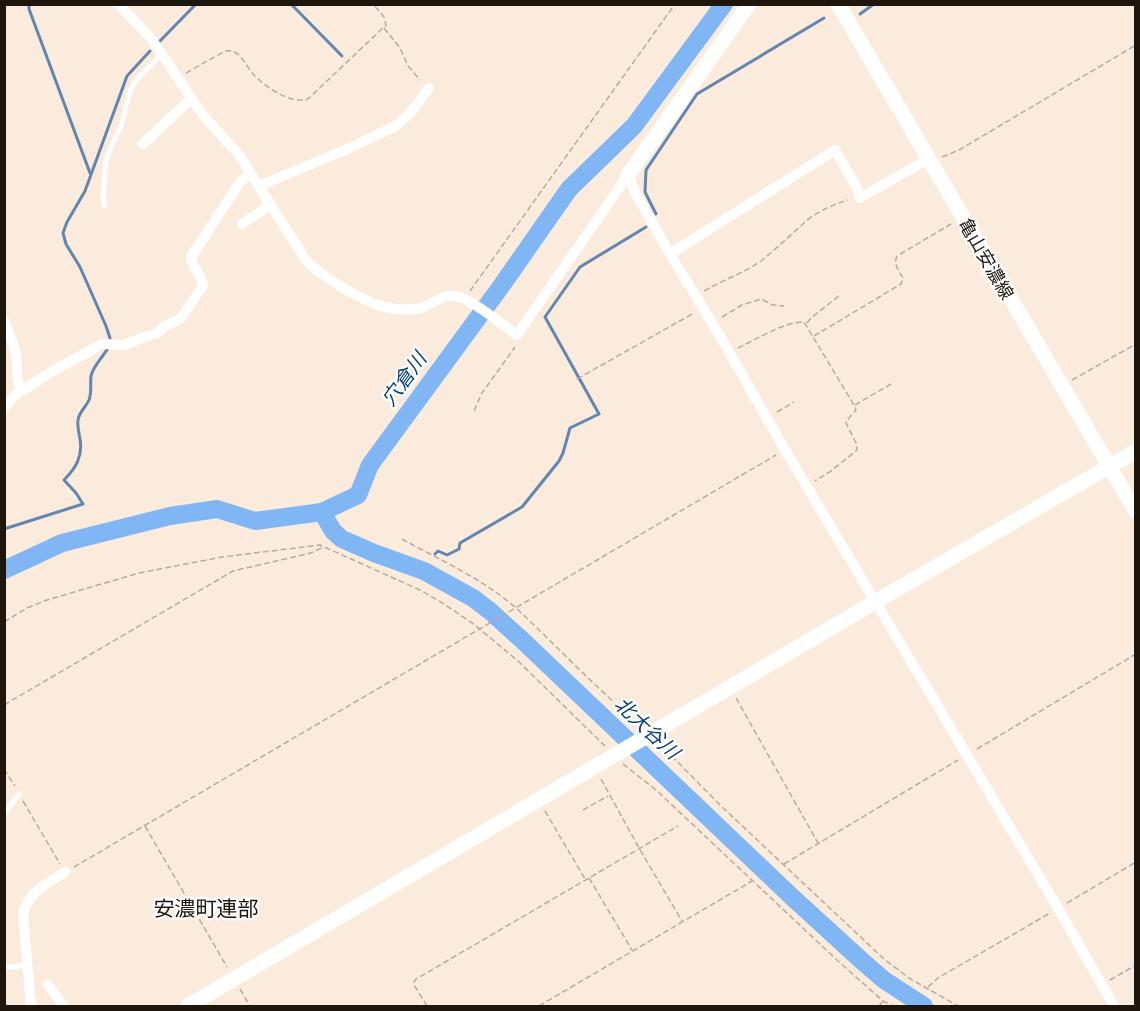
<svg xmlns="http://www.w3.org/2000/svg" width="1140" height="1011" viewBox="0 0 1140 1011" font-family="Rubik,'Noto Sans JP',sans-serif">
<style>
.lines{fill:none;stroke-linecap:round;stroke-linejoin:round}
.stream{stroke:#6386af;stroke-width:3}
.river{stroke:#81b6f4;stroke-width:18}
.path{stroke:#b8aa9e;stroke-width:1.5;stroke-dasharray:6 3;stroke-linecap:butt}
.lane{stroke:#fff;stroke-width:5}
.street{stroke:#fff;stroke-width:10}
.secondary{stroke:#fff;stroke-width:15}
.labels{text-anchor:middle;stroke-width:4.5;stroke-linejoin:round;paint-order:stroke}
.street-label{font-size:18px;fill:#1e150d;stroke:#fff}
.water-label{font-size:20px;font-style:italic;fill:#094178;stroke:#fff}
.quarter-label{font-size:21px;fill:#1e150d;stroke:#fff}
</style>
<rect width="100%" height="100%" fill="#fbebdd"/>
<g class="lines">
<g class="stream">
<polyline points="29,4 29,9 90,173"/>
<polyline points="291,4 342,56"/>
<polyline points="860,14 874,4"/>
<polyline points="160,41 196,4"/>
<polyline points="656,214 645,192 646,170 697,94 824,18"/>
<polyline points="110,338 106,326 80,267 66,244 63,233 67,222 85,191 127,76 150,51"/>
<path d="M4 529 83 504 76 493 64 480C76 468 83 456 80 439 79 433 77 426 78 420 79 412 86 407 89 400 92 392 90 384 91 376 93 366 103 357 108 348"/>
<polyline points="435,554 438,551 447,555 459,549 460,543 522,507 559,461 563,453 570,428 599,414 545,317 580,267 646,227"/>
</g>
<g class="river">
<polyline points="322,512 333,531 342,539 374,553 424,571 473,598 490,611 521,639 792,897 861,960 884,980 924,1006"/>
<polyline points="4,570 62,543 170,516 217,509 255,521 322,512 358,495 370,465 502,285 569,189 634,126 724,4"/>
</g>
<g class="path">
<polyline points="384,28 400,48 408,66 420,80"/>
<path d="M186 73 225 51C229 51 230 50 234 52 242 55 247 67 253 74 264 86 291 105 308 99L386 25 384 17 373 4"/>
<polyline points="942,157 959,150 1136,45"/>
<polyline points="470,291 675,4"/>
<path d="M704 291C723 280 744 273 761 261 775 250 787 238 800 227 812 214 831 205 848 200"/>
<polyline points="722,317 742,305 761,299 773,305 784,306"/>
<polyline points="807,323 811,318 840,295"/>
<path d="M814 336 901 284 903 278C899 271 893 264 897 256L951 224"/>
<path d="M738 348C755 340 786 321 804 322L854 405 856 410 849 418 846 423 856 443 857 450 831 471 815 481"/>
<polyline points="577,379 694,313"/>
<polyline points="1072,380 1136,344"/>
<polyline points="855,405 891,384"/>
<polyline points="474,411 482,393 515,347"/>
<polyline points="777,412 794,402"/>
<path d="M402 539C440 560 483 579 516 608 558 647 596 689 641 725"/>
<polyline points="4,622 27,608 47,600 139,573 222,557 320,545 420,590 441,602 475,625 519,662 605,746"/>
<polyline points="736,698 818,843"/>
<polyline points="4,705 233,571 311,553 323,547"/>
<polyline points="659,743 720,805 884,959 909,978 958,1006"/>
<polyline points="977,749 1136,654"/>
<polyline points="623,764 656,790 838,961 883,1001 893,1006"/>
<polyline points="4,769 15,786"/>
<polyline points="601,779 639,848 682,921"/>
<polyline points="23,801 60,864"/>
<polyline points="583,810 608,796"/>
<polyline points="545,811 585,879"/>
<polyline points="145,826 227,967"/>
<polyline points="784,864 958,760"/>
<polyline points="74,867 776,455"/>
<polyline points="589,878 632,950"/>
<polyline points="1067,903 1136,862"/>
<polyline points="1110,980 1136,965"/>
<polyline points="928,987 938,978 1050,913"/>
<polyline points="240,989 250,1006"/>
<polyline points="427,1006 414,985 414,982 416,979 678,826"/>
<polyline points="539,1006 752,881"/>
<polyline points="879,1006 883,1001"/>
</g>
<g class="lane">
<path d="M104 205 103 199C104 187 104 173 106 161 109 148 118 135 122 122 126 109 127 97 133 85 141 71 154 66 161 53"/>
<polyline points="4,814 19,794"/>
<polyline points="4,967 16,967 26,964"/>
</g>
<g class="street">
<path d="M118 4 151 38 202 114 239 155 305 259C318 274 356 297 375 304 388 309 407 311 421 308 434 304 444 292 459 297 474 301 503 325 517 335L628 175"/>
<polyline points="143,144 191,99"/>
<polyline points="628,175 636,194 670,254 720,336 785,450 1058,908 1114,1006"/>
<polyline points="258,185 266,183 345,150 396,126 411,112 429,88"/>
<polyline points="242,224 270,205"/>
<polyline points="670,254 835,150 857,188 860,198 928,159"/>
<path d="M4 321C9 332 14 343 16 355 18 368 16 376 20 390"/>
<path d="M4 408 20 390H24L51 372 102 344 124 345 144 337 156 334 164 327 180 319 203 286C202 275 192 268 191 257L240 182 251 174"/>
<polyline points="48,985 64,1006"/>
<path d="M31 1006 23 914C29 891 46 884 65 872"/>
</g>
<g class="secondary">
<polyline points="838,4 1136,512"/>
<polyline points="628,175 749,4"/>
<polyline points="188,1006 875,602 1136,451"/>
</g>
</g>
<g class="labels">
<g class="street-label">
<text transform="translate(986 259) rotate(60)" y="6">亀山安濃線</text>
</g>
<g class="water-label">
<text transform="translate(404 379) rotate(-54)" y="7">穴倉川</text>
<text transform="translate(647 728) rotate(43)" y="7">北大谷川</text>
</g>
<g class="quarter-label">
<text x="206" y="916">安濃町連部</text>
</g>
</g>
<rect width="1140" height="1011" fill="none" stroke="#1e150d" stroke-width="12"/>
</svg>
